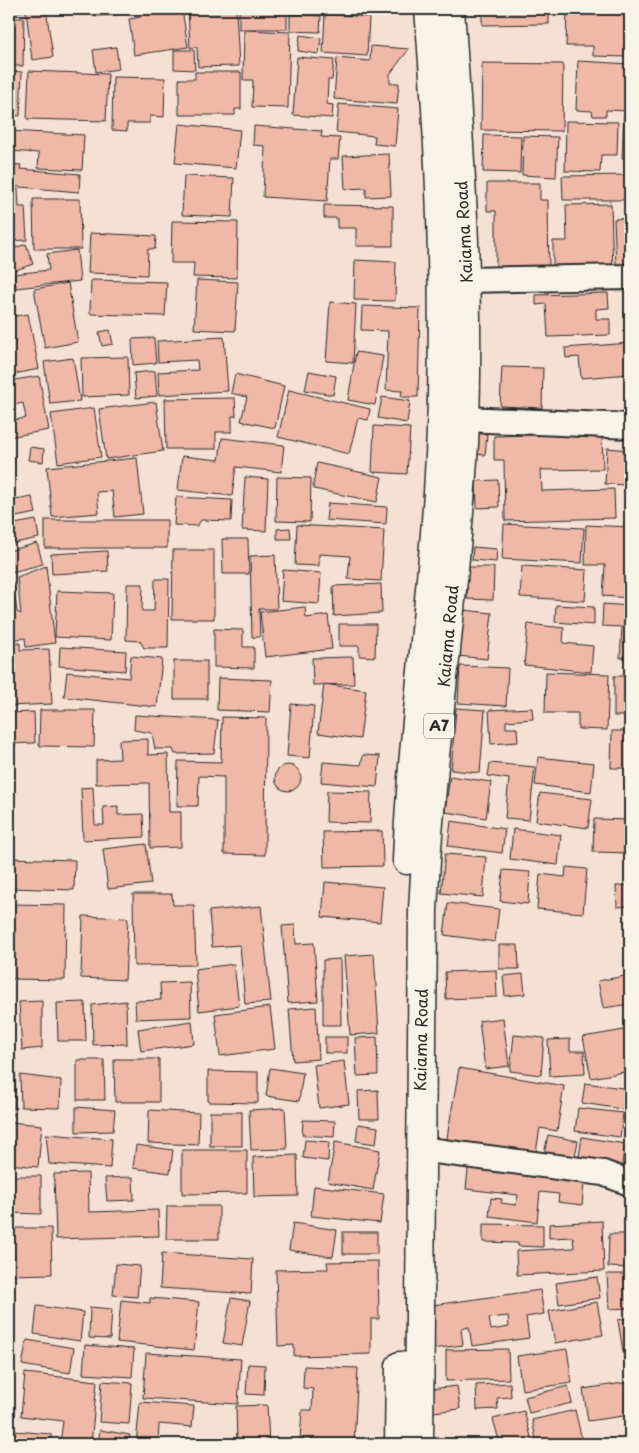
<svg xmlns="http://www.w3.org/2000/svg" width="639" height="1453" viewBox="0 0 639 1453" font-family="'Playpen Sans',sans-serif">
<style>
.building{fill:#f0b8a7;stroke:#2b2b2b;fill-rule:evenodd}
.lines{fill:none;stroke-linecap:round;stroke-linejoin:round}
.minor-casing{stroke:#2b2b2b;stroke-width:28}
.trunk-casing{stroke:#2b2b2b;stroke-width:31}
.minor{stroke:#f7f3e8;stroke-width:24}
.trunk{stroke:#f7f3e8;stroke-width:28}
.labels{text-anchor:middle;stroke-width:4;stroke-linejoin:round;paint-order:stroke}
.shield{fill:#f7f3e8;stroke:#686764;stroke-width:1}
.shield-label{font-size:15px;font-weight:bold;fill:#2b2b2b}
.street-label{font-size:16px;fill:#2b2b2b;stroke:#f7f3e8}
</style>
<rect width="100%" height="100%" fill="#f5e1d4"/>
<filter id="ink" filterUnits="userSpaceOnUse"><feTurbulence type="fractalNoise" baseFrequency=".02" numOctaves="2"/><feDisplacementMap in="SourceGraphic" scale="10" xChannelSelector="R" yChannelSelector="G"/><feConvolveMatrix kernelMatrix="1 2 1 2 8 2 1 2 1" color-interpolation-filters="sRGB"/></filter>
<g filter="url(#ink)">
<g class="building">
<polygon points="9,9 46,9 53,57 32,60 26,11 9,13"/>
<polygon points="93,9 115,9 115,15 93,16"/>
<polygon points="155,9 182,9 188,47 134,55 129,19 141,17 140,11"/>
<polygon points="188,9 236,9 239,66 198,67 197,47 190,48"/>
<rect x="239" y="9" width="48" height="20"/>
<polygon points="338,9 374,9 374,11"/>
<polygon points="482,9 549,9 549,24 482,25"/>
<polygon points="567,9 627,9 627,57 593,56 593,46 566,46"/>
<polygon points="290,14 321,16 320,32 290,31"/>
<polygon points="325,14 369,17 367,56 323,53"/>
<polygon points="9,18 24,18 23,66 9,66"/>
<polygon points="244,30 290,32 288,108 252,107 253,80 243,80"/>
<polygon points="300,35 321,38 319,54 298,51"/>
<polygon points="371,46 409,49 390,74 390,83 399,83 397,104 334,99 337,58 370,61"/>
<polygon points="116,47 119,69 96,72 93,50"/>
<polygon points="174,50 194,50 195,70 174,69"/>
<polygon points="297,57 334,60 332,80 328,80 327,104 333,105 332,118 293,115"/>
<polygon points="578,61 630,64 630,111 606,110 606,116 593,116 592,111 576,110"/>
<polygon points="482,63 563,64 562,131 481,130"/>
<polygon points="9,71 22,72 20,116 9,115"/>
<polygon points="29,71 108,74 106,121 27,119"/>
<polygon points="195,72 241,72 241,109 235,109 235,115 179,115 179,79 195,79"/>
<polygon points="113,77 165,78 164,117 150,116 150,123 127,123 127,131 112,130"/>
<polygon points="339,104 398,109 395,146 374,144 375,136 336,132"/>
<polygon points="624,114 630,115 630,158 622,158"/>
<polygon points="566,121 618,122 617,155 601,155 600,172 565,171"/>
<polygon points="179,124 240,130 236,168 175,163"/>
<polygon points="254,126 322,131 321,137 340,138 338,159 330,159 327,201 263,197 265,146 253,145"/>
<polygon points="9,131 84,135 82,170 38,168 39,153 9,151"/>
<polygon points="484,135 521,136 520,173 483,172"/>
<polygon points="523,136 558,137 556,177 522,175"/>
<polygon points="389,154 391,196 366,197 366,188 345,189 343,156"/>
<polygon points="9,164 21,165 20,169 80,174 79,192 9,186"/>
<polygon points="630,175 630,200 563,200 562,176"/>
<polygon points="184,176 234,178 232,217 182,215"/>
<polygon points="487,183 540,183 540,200 548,200 549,275 496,275 496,211 487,211"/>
<polygon points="18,189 19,207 25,207 27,240 9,241 9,190"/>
<polygon points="33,199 80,199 81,249 34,249"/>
<polygon points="611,204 613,274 571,275 571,266 553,266 553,241 567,241 566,205"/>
<polygon points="324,205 393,206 393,246 356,246 356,228 337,228 337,218 324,218"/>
<polygon points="630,218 630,265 616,266 614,219"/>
<polygon points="172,221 238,222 237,278 193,277 194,263 171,263"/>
<polygon points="90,233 156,236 155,249 148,249 147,275 88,273"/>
<polygon points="26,244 33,264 13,271 9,250"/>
<polygon points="77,250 80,281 16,288 14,274 49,270 47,254"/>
<polygon points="355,260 396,262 395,301 354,300"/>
<polygon points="91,280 167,282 165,316 90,314"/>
<polygon points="197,280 238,282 235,331 194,329"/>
<polygon points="68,283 78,342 45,348 34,289"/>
<polygon points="608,293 609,308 596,309 596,319 610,319 610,335 548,337 546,304 536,305 536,295"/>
<polygon points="330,302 356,304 353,363 326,361"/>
<polygon points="362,306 420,308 418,397 401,397 402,391 386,390 388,331 361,330"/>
<polygon points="28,314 39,369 9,375 9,317"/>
<polygon points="110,330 113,344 102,346 99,332"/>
<polygon points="224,337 228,391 159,395 158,372 198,370 197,360 158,362 157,341"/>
<polygon points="154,338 156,363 133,365 132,339"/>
<polygon points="630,343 630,374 581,378 579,357 566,358 565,348"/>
<polygon points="356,352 383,356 375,405 348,400"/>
<polygon points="128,357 129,395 82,397 81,358"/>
<polygon points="73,358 80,401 50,404 44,362"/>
<polygon points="502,367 543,368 542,408 500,406"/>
<polygon points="155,371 157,396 136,398 134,373"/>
<polygon points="309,371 336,376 333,395 305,390"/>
<polygon points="235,374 284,386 275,428 241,421 247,397 231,393"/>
<polygon points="39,376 49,430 9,437 9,421 26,418 23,403 9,406 9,381"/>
<polygon points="289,390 370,409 368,420 358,418 349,454 278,437"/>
<polygon points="382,397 410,401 407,423 378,418"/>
<polygon points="235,398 236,416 232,416 232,432 216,432 216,449 166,449 165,399"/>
<polygon points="156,402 163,451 106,459 99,409"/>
<polygon points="94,408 101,457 58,463 51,414"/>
<polygon points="374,426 410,428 407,474 372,472"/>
<polygon points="477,433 487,435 485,455 475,454"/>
<polygon points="602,433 603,469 541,470 542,491 614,489 615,518 505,521 504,460 494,460 494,436"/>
<polygon points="222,438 284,445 281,472 236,467 232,496 178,490 182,456 219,460"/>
<polygon points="30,447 44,449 43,462 28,460"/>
<polygon points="607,448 629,450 627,485 605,484"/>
<polygon points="137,458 143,514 115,517 112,491 97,492 99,513 52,517 47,467"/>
<polygon points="317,463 382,477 377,502 314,489 313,485"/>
<polygon points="245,477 268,479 266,531 242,530"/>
<polygon points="277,477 311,478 310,522 276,521"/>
<polygon points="498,480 499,507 477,508 476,481"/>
<polygon points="32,497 36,513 11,518 9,501"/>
<polygon points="176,497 232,500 231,521 201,520 197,526 174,525"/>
<polygon points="328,503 387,507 386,524 326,520"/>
<polygon points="36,520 39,538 9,544 9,525"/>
<rect x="45" y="520" width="122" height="28"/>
<polygon points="504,524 584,528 582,563 502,559"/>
<polygon points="297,525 384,530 381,581 348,579 350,556 319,554 319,566 295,565"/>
<polygon points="586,525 630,527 630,598 603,596 605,565 585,565"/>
<polygon points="290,528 291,539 277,539 277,529"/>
<polygon points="222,539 248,539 249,574 223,574"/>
<polygon points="37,543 43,564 12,572 9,551"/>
<polygon points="473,547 497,549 496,562 472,560"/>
<polygon points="173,550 214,550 214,619 172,619"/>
<polygon points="107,551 108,571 52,574 51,554"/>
<polygon points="275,555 277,609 259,609 260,637 252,637 250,556"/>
<polygon points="46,566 55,643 26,647 25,638 9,640 9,583 13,582 17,612 21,614 17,577"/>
<polygon points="522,566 587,570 585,601 520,597"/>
<polygon points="468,567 494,567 493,600 467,599"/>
<polygon points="283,570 321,573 319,604 281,601"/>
<polygon points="155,579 169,579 168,648 144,648 140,641 126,640 127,584 143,584 142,611 154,611"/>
<polygon points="381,584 382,613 334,616 333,586"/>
<polygon points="57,591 113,593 111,640 55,637"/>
<polygon points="603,604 630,606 630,658 620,658 622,627 602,626"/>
<polygon points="556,605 594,607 594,625 555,622"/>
<polygon points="305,607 306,618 328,615 332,649 265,657 260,612"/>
<polygon points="463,610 492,613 487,659 458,656"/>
<polygon points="339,624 376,624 375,657 359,656 359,646 339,646"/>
<polygon points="528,624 564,628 563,643 593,646 591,672 524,665"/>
<polygon points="214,629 243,630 243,647 254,647 254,668 214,667"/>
<polygon points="9,643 20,643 20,650 49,649 52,704 9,706"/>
<polygon points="60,647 126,651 125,671 59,666"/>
<polygon points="131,656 162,659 157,707 64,697 67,672 129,678"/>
<polygon points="353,657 354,684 313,685 312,658"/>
<rect x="174" y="661" width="33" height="38"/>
<polygon points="460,666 508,668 506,706 458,703"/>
<polygon points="546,672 609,674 607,730 578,729 578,713 545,713"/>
<rect x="614" y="676" width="16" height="40"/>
<polygon points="218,678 272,680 270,712 217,710"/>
<polygon points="324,684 366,690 360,739 318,733"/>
<polygon points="291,704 314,706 310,758 287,756"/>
<polygon points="456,708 485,710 480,773 451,770"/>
<polygon points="532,708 533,719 506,721 506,728 517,728 518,742 491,744 489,710"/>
<polygon points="40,710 95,710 94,747 39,746"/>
<polygon points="34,712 35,743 9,744 9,713"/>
<polygon points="135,715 218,720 214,753 175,754 173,749 155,749 152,733 134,730"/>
<polygon points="222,717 266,718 265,855 224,854 224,777 199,776 198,806 177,806 178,761 221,762"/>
<polygon points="612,731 630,731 630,768 611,768"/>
<polygon points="148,739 148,755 168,754 169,812 181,812 181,847 150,848 149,783 96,784 96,760 120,759 119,740"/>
<polygon points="363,755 380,756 377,787 321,782 323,762 361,765"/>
<polygon points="538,757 594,763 591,792 535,785"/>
<polygon points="490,763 535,767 529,820 505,818 509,779 488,776"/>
<circle cx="288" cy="778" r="13"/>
<polygon points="450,776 491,782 486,818 445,812"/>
<polygon points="93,787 95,825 104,825 103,807 118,806 118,815 143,814 144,837 83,840 81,788"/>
<polygon points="327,791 371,792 370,823 326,822"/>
<polygon points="540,793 592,799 588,828 536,821"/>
<polygon points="594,819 630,820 630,853 593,852"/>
<polygon points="451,821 505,829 502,853 448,846"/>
<polygon points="513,829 561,835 558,865 510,859"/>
<polygon points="382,831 383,866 324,867 323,832"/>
<polygon points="146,844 151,884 108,889 103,849"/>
<polygon points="445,854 486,857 483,897 441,893"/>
<polygon points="9,858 75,860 74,890 9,888"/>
<polygon points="566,867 587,869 583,913 537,909 540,874 565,877"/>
<polygon points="503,870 530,872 528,904 500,901"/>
<polygon points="325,882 383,887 380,922 322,917"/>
<polygon points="630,885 630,906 617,907 616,886"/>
<polygon points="133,894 172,894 173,905 194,905 196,965 134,966"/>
<polygon points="448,903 499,909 495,942 444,935"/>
<polygon points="9,904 66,905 65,980 9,979"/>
<polygon points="261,906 271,1002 245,1004 240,945 212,947 209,911"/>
<polygon points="83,916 128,918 125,980 81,978"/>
<polygon points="295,925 296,944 314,943 318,1001 288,1003 282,926"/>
<polygon points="626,928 630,928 630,947 629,947"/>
<polygon points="499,945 518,945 519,969 499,969"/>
<polygon points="374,954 379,1033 350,1035 344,956"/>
<polygon points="340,959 341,1025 323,1025 323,960"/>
<polygon points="234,964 239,1006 199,1011 195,969"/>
<polygon points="496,970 497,997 446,999 445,972"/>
<polygon points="523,974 525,994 505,996 503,976"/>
<polygon points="630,975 630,1004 603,1008 598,981"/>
<polygon points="190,982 191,1017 136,1019 135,1001 161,1000 160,983"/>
<polygon points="9,993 11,1044 9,1044"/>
<polygon points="42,1001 42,1048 22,1050 19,1002"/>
<polygon points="126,1001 127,1044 93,1045 92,1005"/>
<polygon points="85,1002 86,1041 58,1041 57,1003"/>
<polygon points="270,1007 275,1049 220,1056 215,1014"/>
<polygon points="316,1007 319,1059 293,1061 289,1009"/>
<polygon points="503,1018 509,1066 485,1069 479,1021"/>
<polygon points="192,1021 194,1044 141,1051 138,1029"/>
<polygon points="630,1029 630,1071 591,1078 583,1037"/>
<polygon points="514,1035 544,1038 541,1075 510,1071"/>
<rect x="325" y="1037" width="22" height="16"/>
<polygon points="377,1037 378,1075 357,1076 355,1038"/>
<polygon points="570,1039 570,1051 584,1051 585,1074 550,1076 548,1040"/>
<polygon points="9,1059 16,1059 14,1115 9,1115"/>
<polygon points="114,1059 159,1059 159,1102 115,1102"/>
<polygon points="77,1060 104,1060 105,1100 77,1100"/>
<polygon points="344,1061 349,1104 319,1108 314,1065"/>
<polygon points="270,1068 303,1073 299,1101 266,1096"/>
<polygon points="459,1068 564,1086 557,1131 540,1128 535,1158 446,1143"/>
<polygon points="208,1071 258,1072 258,1103 208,1102"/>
<polygon points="20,1075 61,1080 60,1108 21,1107"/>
<polygon points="585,1083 630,1089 628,1110 582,1103"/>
<polygon points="378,1090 379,1119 359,1119 358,1091"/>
<polygon points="76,1107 115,1110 113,1131 76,1132"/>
<polygon points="285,1108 287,1149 251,1150 249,1110"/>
<polygon points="578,1108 623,1113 620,1137 575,1131"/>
<polygon points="149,1110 199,1113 198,1145 148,1143"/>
<rect x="210" y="1112" width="32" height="34"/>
<polygon points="303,1120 335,1121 334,1137 302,1135"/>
<polygon points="9,1122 42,1125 38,1167 9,1164"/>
<polygon points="358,1124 378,1127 376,1144 356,1141"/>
<polygon points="46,1134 112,1139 110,1168 49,1164"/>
<polygon points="548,1135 578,1141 573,1165 543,1159"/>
<polygon points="582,1137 625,1144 621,1170 578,1163"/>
<polygon points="305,1140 329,1142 328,1161 303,1158"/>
<polygon points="335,1142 380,1150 373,1190 328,1182"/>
<polygon points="136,1145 173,1150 170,1173 133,1168"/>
<polygon points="182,1150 247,1150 247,1193 182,1194"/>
<polygon points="297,1155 298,1196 254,1197 253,1157"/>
<polygon points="469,1160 585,1172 582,1205 558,1202 559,1194 540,1192 537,1222 489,1216 491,1198 502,1199 501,1203 516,1205 518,1195 466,1189"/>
<polygon points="88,1173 89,1212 158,1210 159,1236 56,1239 54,1174"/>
<polygon points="9,1176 41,1176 41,1214 9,1213"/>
<polygon points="133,1177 134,1200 107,1201 105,1178"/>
<polygon points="314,1186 384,1194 380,1223 311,1216"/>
<polygon points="167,1206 219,1206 219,1239 166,1239"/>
<polygon points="602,1221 604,1271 517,1275 516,1251 574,1248 573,1237 549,1238 549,1224"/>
<polygon points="293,1223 337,1230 333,1257 289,1250"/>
<polygon points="483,1224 543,1225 543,1247 518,1246 518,1243 483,1242"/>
<polygon points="9,1228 51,1228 52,1274 9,1275"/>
<rect x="343" y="1232" width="34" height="22"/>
<polygon points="609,1234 626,1234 625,1250 630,1251 630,1268 608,1267"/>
<polygon points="162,1253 253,1259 251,1294 160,1288"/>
<polygon points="378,1261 379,1319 371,1319 371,1354 294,1356 294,1345 278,1346 276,1270 328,1269 327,1262"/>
<polygon points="116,1264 140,1266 137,1297 113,1295"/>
<polygon points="607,1274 630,1274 630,1308 609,1309"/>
<polygon points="597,1277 600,1298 559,1304 556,1283"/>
<path d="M540 1290 544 1314 526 1317 529 1338 472 1346 469 1327 461 1329 463 1345 432 1349 426 1306ZM508 1316 509 1327 491 1330 489 1318Z"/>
<polygon points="150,1298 199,1302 194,1350 117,1342 121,1300 150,1303"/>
<polygon points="231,1298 250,1301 242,1346 223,1343"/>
<polygon points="597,1302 603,1335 555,1343 549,1311"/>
<polygon points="37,1306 83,1312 80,1341 34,1334"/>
<polygon points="90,1307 112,1309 110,1339 89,1338"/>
<polygon points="630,1318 630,1376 627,1377 618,1320"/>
<polygon points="27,1340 74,1348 70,1373 22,1365"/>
<polygon points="85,1345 134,1349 132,1377 83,1374"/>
<polygon points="508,1349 509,1379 446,1381 446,1350"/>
<polygon points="567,1349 572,1383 522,1390 517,1356"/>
<polygon points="146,1353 241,1359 238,1404 143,1398"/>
<polygon points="248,1364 265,1365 264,1395 246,1394"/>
<polygon points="304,1366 358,1368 354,1444 312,1444 312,1439 300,1439 302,1410 312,1410 313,1389 303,1388"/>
<polygon points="25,1373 97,1381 91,1444 60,1444 63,1421 21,1416"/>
<polygon points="102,1381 132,1383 129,1424 99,1422"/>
<polygon points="630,1382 630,1415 588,1421 583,1389"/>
<polygon points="510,1383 511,1397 497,1398 498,1409 477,1410 476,1385"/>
<polygon points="457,1386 460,1409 433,1412 430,1389"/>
<polygon points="568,1386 572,1403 529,1413 525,1397"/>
<polygon points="140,1402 194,1406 192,1427 159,1424 158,1444 136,1444"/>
<polygon points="267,1405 269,1444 237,1444 236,1406"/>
<polygon points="575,1410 583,1444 537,1444 532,1420"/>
<polygon points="524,1411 533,1444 500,1444 493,1419"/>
<polygon points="100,1430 130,1435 128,1444 98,1444"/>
<polygon points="15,1431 51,1434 51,1444 14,1444"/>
<rect x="162" y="1443" width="70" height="1"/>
</g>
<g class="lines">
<defs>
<g id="minor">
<polyline points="466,280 630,277"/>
<polyline points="464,419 630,426"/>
<polyline points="420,1149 603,1173 630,1183"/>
</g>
<g id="trunk">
<path d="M407 860C412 737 430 616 438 493 448 331 442 170 429 9"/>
<polyline points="399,1444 400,1366"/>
<path d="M419 1444 423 910C431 754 455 600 464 444 471 299 460 154 450 9"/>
</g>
</defs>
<use href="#minor" class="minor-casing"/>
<use href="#trunk" class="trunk-casing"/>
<use href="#minor" class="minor"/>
<use href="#trunk" class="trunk"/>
</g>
</g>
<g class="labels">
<rect class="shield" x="424" y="713.5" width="30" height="25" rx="4"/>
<g class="shield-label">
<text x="439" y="731">A7</text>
</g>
<g class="street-label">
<text transform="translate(464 232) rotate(-93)" y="6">Kaiama Road</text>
<text transform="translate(448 636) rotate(-85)" y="6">Kaiama Road</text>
<text transform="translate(421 1040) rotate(-89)" y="6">Kaiama Road</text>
</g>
</g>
<rect width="639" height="1453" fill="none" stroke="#f7f3e8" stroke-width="30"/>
<rect x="15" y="15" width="609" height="1423" fill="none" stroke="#2b2b2b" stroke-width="2" filter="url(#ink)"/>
</svg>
